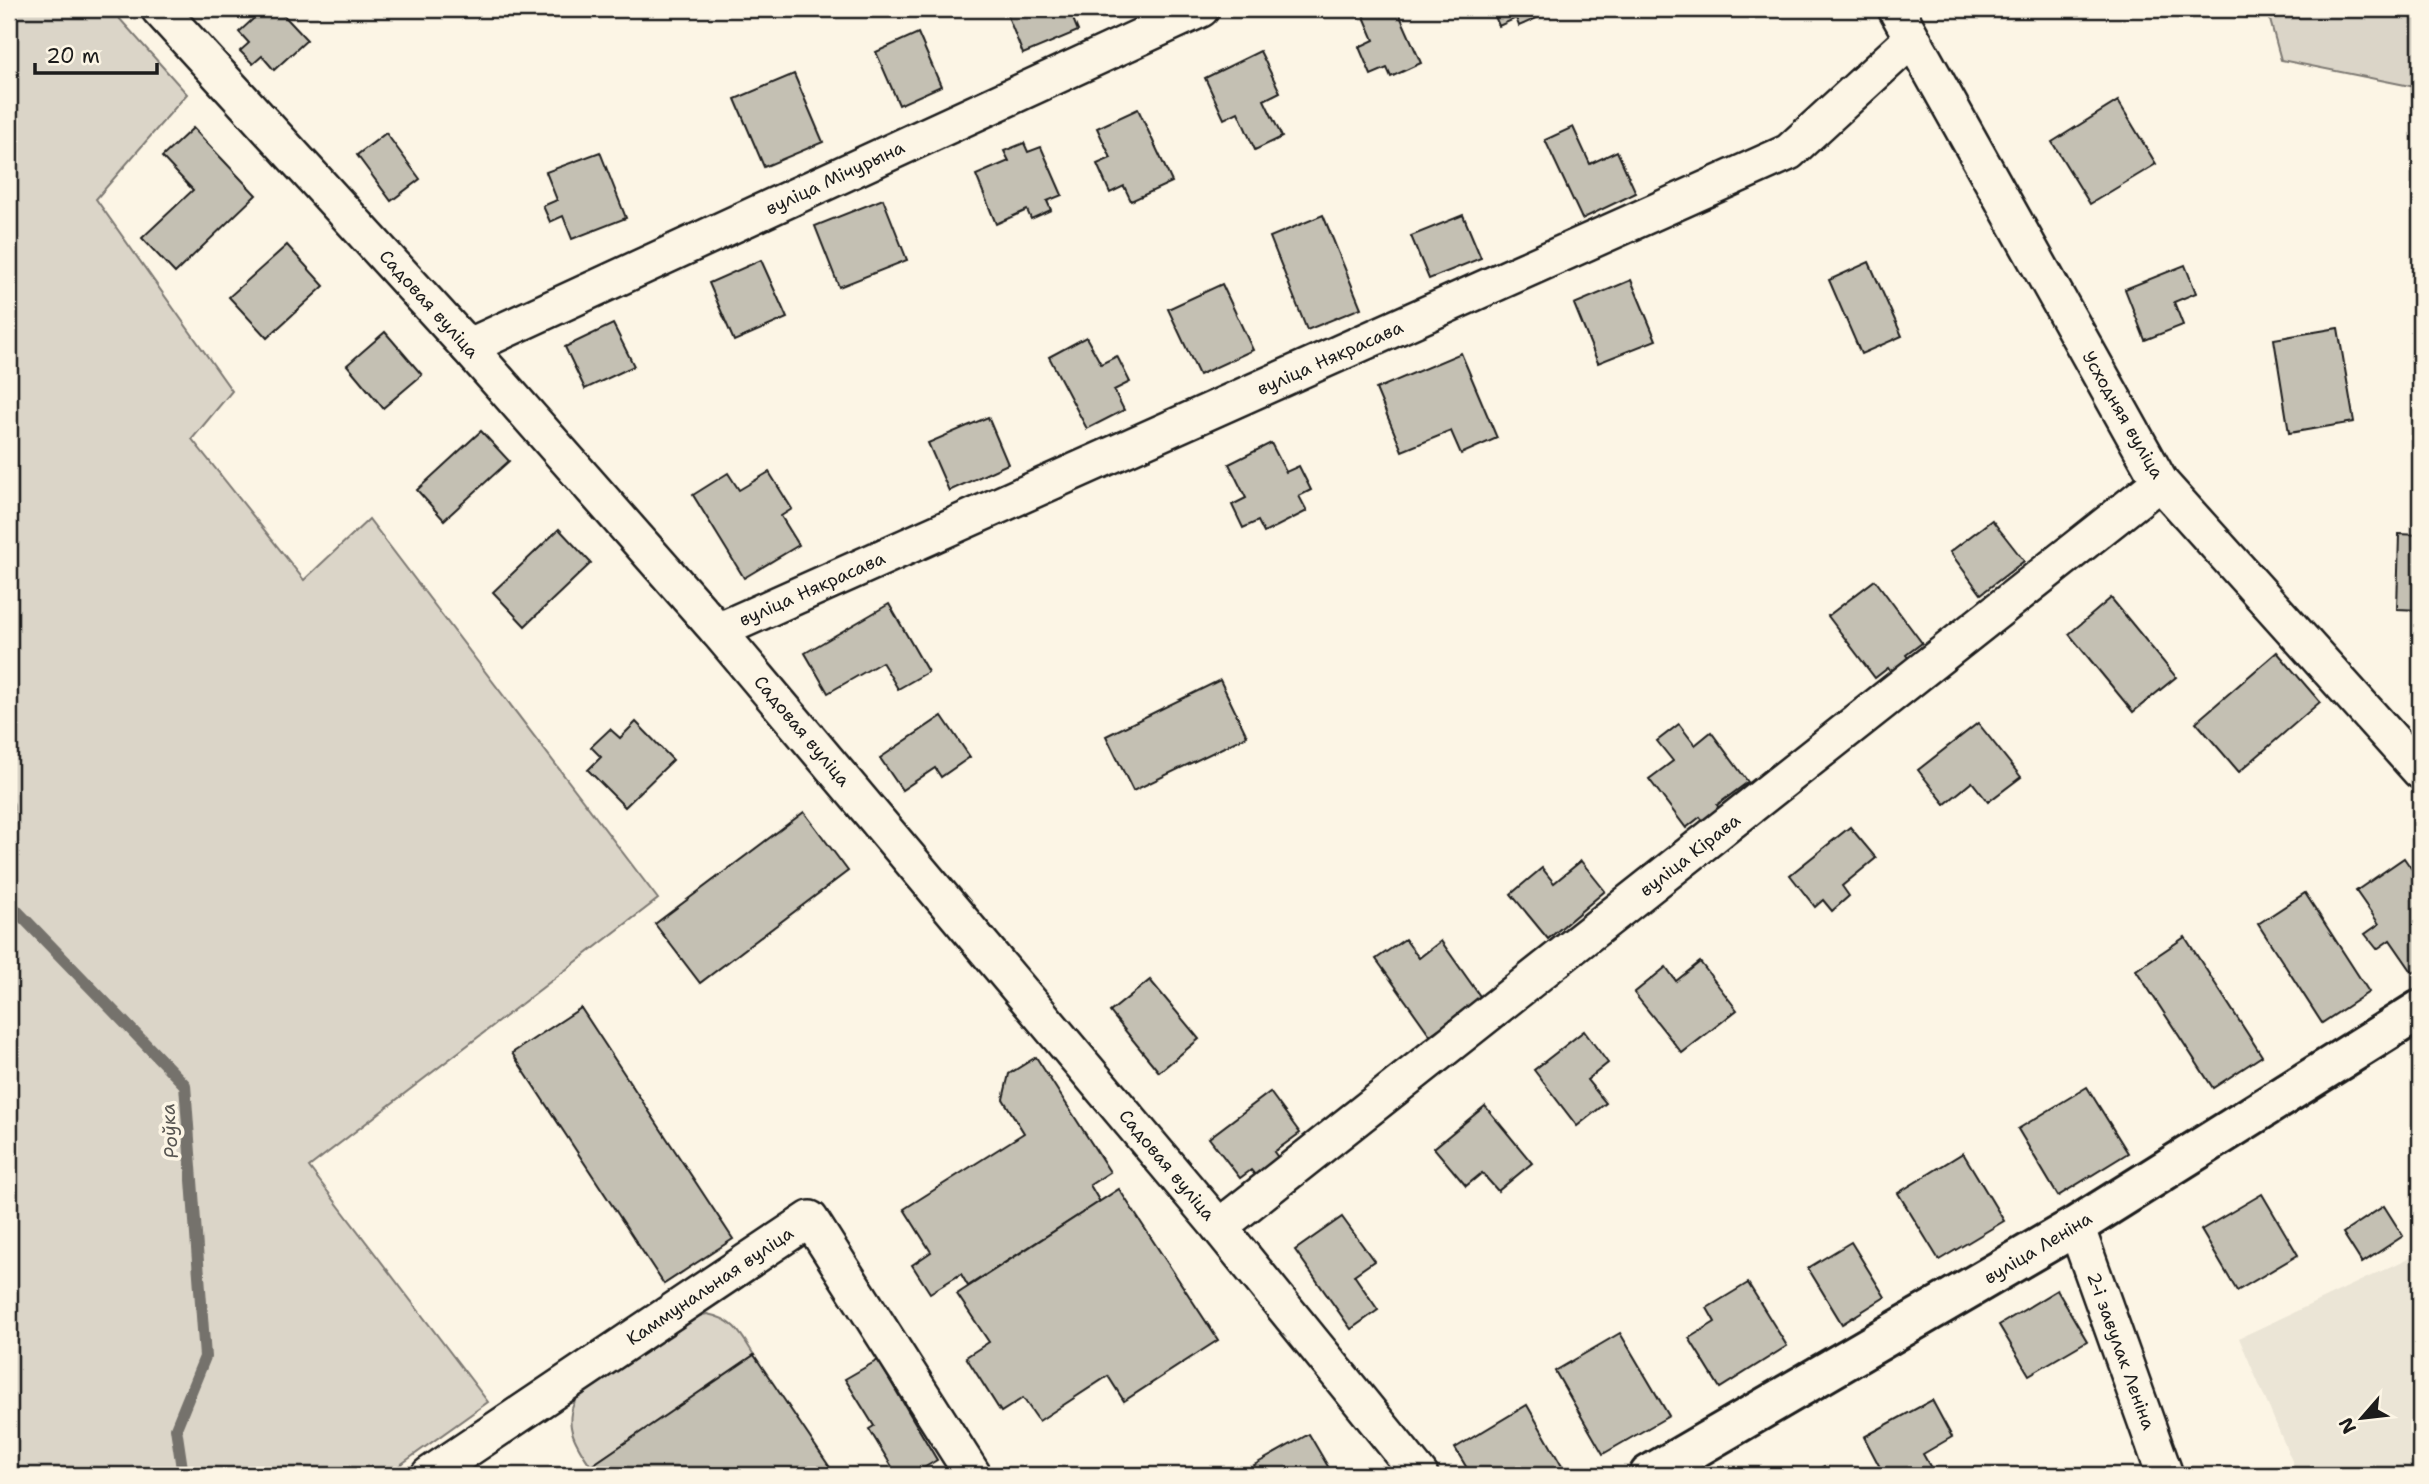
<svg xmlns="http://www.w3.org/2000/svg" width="2429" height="1484" viewBox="0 0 2429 1484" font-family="'Shantell Sans',sans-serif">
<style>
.built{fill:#ebe5d6}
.green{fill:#dbd5c8;stroke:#7c7872;stroke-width:2}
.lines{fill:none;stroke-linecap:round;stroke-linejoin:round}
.stream{stroke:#75726c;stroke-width:12}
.building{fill:#c4c0b3;stroke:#1c1c1c;stroke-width:2}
.street-casing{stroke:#1c1c1c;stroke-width:40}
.primary-casing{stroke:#1c1c1c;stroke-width:44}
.street{stroke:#fcf5e5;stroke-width:35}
.primary{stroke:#fcf5e5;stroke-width:38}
.labels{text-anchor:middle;stroke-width:7;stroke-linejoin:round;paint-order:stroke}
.street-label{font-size:18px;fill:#1c1c1c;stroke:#fcf5e5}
.water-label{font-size:19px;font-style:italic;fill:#575551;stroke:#fcf5e5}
</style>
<rect width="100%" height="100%" fill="#fcf5e5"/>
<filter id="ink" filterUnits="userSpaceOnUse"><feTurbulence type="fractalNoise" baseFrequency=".0143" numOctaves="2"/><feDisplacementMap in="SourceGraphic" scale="14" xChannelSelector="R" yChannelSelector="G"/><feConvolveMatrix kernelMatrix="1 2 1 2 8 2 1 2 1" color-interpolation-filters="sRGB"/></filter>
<g filter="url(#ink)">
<polygon class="built" points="2420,1253 2420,1475 2298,1475 2239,1338"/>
<g class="green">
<polygon points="9,9 111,9 187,94 96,199 232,391 192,439 304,580 369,519 658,899 309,1167 488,1402 386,1475 9,1475"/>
<polygon points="2267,9 2420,9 2420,88 2281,60"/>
<path d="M707 1314C734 1319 741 1334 754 1355L591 1466C574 1442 561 1421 579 1394L690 1318Z"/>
</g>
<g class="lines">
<polyline class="stream" points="9,805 11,905 185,1085 205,1357 176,1428 183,1475"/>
</g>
<g class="building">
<polygon points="264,9 278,9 307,40 274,70 262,56 253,64 240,51 249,43 239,32"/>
<polygon points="1005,9 1069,9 1078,31 1023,54"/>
<polygon points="1369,9 1397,9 1421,63 1391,77 1387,68 1371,75 1359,47 1374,40 1362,12"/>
<polygon points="1492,9 1554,9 1555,10 1519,26 1516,18 1499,26"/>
<polygon points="918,33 941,86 899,105 876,52"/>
<polygon points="1260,51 1280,92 1264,100 1282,137 1255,150 1238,112 1224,119 1205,78"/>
<polygon points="794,74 823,142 764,167 735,99"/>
<polygon points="2118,101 2156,164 2090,204 2052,142"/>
<polygon points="1138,109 1172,182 1131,201 1124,186 1110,193 1097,164 1111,158 1097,128"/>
<polygon points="1573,127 1590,164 1617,151 1636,193 1582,219 1545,140"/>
<polygon points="193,128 256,195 175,273 142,238 193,190 162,157"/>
<polygon points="386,133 420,179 391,201 357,155"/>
<polygon points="1024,143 1028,152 1041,147 1062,195 1047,201 1051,210 1031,219 1027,210 996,224 976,175 1009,161 1004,151"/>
<polygon points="600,152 626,218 572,239 563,216 550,222 543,206 557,200 546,172"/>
<polygon points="883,199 907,260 839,287 815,226"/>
<polygon points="1323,215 1361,308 1307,330 1270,237"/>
<polygon points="1463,215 1481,258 1429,279 1411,236"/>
<polygon points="287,245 324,286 267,338 229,297"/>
<polygon points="761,260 787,318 734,341 709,283"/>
<polygon points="1869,262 1902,336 1861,354 1829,280"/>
<polygon points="2185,265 2196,293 2174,302 2183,325 2145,340 2125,289"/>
<polygon points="1631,280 1656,340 1598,363 1574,304"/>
<polygon points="1222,284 1253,350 1199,375 1168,309"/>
<polygon points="613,324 634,366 585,389 565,347"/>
<polygon points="2338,328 2354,422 2289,433 2274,339"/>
<polygon points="385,332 422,375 383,408 347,365"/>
<polygon points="1086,337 1101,364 1117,356 1130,382 1114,390 1124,410 1087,429 1049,357"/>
<polygon points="1461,353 1497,438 1461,454 1451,431 1402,451 1376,389"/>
<polygon points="988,417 1008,464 949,491 928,443"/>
<polygon points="481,431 509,461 444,520 417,490"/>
<polygon points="1271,443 1286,472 1299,466 1311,490 1299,496 1307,511 1264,533 1258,521 1243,528 1232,505 1246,498 1229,464"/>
<polygon points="769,472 792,509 781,516 799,545 744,578 693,495 728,473 739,490"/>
<polygon points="1992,520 2024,561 1981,594 1950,552"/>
<polygon points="559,529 591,563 525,626 493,592"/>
<polygon points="2399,534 2420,535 2420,610 2397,609"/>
<polygon points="1875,580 1922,643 1906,655 1912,663 1894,676 1888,668 1875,678 1828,616"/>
<polygon points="2111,598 2176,677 2133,712 2069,634"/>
<polygon points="889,604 928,672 898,689 882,662 828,693 805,653"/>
<polygon points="2277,652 2320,702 2239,772 2196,722"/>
<polygon points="1220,680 1247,736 1133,791 1106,736"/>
<polygon points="942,716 970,757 941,777 935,768 902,790 880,758"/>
<polygon points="636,722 673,760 625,807 588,770 601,757 591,747 610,729 620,738"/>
<polygon points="1978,723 2021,777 1988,802 1972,782 1945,804 1918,770"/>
<polygon points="1679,724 1695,745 1711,732 1748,782 1717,805 1724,815 1708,827 1700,817 1686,828 1649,779 1673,761 1657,741"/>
<polygon points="804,812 848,871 700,983 655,924"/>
<polygon points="1850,827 1876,858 1842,886 1849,896 1832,911 1823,900 1815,907 1790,875"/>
<polygon points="2404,858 2420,881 2420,968 2413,973 2390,940 2377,949 2365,934 2379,924 2356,891"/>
<polygon points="1581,861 1605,891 1548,939 1511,894 1542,868 1554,883"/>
<polygon points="2305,893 2369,992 2322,1023 2258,924"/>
<polygon points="2185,937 2262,1056 2213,1088 2136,970"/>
<polygon points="1405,939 1419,958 1441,941 1482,999 1430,1035 1376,959"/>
<polygon points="1700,962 1737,1010 1682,1053 1634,993 1666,967 1676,981"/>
<polygon points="1150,980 1199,1039 1159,1072 1110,1012"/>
<polygon points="581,1008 733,1239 664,1284 512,1053"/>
<polygon points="1584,1031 1608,1063 1587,1080 1606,1103 1577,1126 1534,1070"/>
<polygon points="1036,1057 1110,1172 1090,1185 1100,1202 968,1286 961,1274 930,1293 912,1265 931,1252 904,1209 1024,1133 1003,1099 1009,1074"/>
<polygon points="2087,1087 2128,1153 2058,1196 2018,1129"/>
<polygon points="1270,1092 1300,1133 1274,1152 1283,1164 1260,1181 1251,1170 1240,1178 1209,1138"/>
<polygon points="1485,1106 1532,1163 1498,1191 1482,1173 1466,1186 1434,1148"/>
<polygon points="1963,1153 2004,1221 1939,1260 1898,1193"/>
<polygon points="1119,1189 1218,1340 1124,1401 1108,1376 1039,1421 1023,1398 1001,1412 966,1357 989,1342 957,1294"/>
<polygon points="2262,1194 2298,1255 2237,1291 2201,1230"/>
<polygon points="2384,1206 2403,1236 2362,1263 2343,1233"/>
<polygon points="1342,1217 1374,1261 1354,1275 1378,1310 1351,1329 1295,1250"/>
<polygon points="1851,1242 1885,1297 1842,1324 1808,1268"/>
<polygon points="1748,1283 1787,1346 1720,1388 1689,1338 1715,1322 1707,1308"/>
<polygon points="2057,1290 2087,1341 2029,1375 1999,1325"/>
<polygon points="1620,1333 1669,1416 1603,1454 1555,1371"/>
<polygon points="754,1355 835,1475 576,1475 591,1466"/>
<polygon points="878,1360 937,1460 912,1475 897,1475 869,1429 874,1426 845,1379"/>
<polygon points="1932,1400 1952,1437 1923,1454 1935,1475 1884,1475 1864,1437"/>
<polygon points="1527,1405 1567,1475 1471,1475 1455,1448"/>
<polygon points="1309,1434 1333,1475 1260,1475 1254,1465"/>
<polygon points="1824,1466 1829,1475 1807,1475"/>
</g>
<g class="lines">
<defs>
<g id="street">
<polyline points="159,9 468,347 718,631 1219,1227 1420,1475"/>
<polyline points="1896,9 2160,482 2420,771"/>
<polyline points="468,347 1201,9"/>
<polyline points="718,631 1789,152 1912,39"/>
<polyline points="2076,1226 2165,1475"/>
<polyline points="1219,1227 2160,482"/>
<polyline points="429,1475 810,1219 973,1475"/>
</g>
<polyline id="primary" points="1649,1475 2076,1226 2420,1010"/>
</defs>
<use href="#street" class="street-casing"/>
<use href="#primary" class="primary-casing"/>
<use href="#street" class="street"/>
<use href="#primary" class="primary"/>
</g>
</g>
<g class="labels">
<g class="street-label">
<text transform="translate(835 178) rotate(-25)" y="6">вуліца Мічурына</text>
<text transform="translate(429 304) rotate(48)" y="6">Садовая вуліца</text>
<text transform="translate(1330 358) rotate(-24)" y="6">вуліца Някрасава</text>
<text transform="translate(2123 415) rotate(60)" y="6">Усходняя вуліца</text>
<text transform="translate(812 589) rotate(-24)" y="6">вуліца Някрасава</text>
<text transform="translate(802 731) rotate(50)" y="6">Садовая вуліца</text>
<text transform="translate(1690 855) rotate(-38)" y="6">вуліца Кірава</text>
<text transform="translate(1167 1165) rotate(50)" y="6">Садовая вуліца</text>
<text transform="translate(2038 1248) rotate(-31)" y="6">вуліца Леніна</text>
<text transform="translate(710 1286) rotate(-34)" y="6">Каммунальная вуліца</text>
<text transform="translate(2121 1351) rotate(70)" y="6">2-і завулак Леніна</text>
</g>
<g class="water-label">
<text transform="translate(169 1131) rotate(-94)" y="7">Роўка</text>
</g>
</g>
<rect width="2429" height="1484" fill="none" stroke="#fcf5e5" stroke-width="35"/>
<rect x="18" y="18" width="2394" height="1449" fill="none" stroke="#1c1c1c" stroke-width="2.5" filter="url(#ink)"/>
<g transform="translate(2362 1418) rotate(242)" stroke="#fcf5e5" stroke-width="5" paint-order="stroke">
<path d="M0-5L12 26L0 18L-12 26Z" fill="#1c1c1c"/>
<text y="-10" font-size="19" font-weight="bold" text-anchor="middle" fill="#1c1c1c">N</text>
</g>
<path d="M35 63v10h122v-10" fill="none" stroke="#1c1c1c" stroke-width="3.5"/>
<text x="46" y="63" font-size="21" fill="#1c1c1c" stroke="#fcf5e5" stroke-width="5" paint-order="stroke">20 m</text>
</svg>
